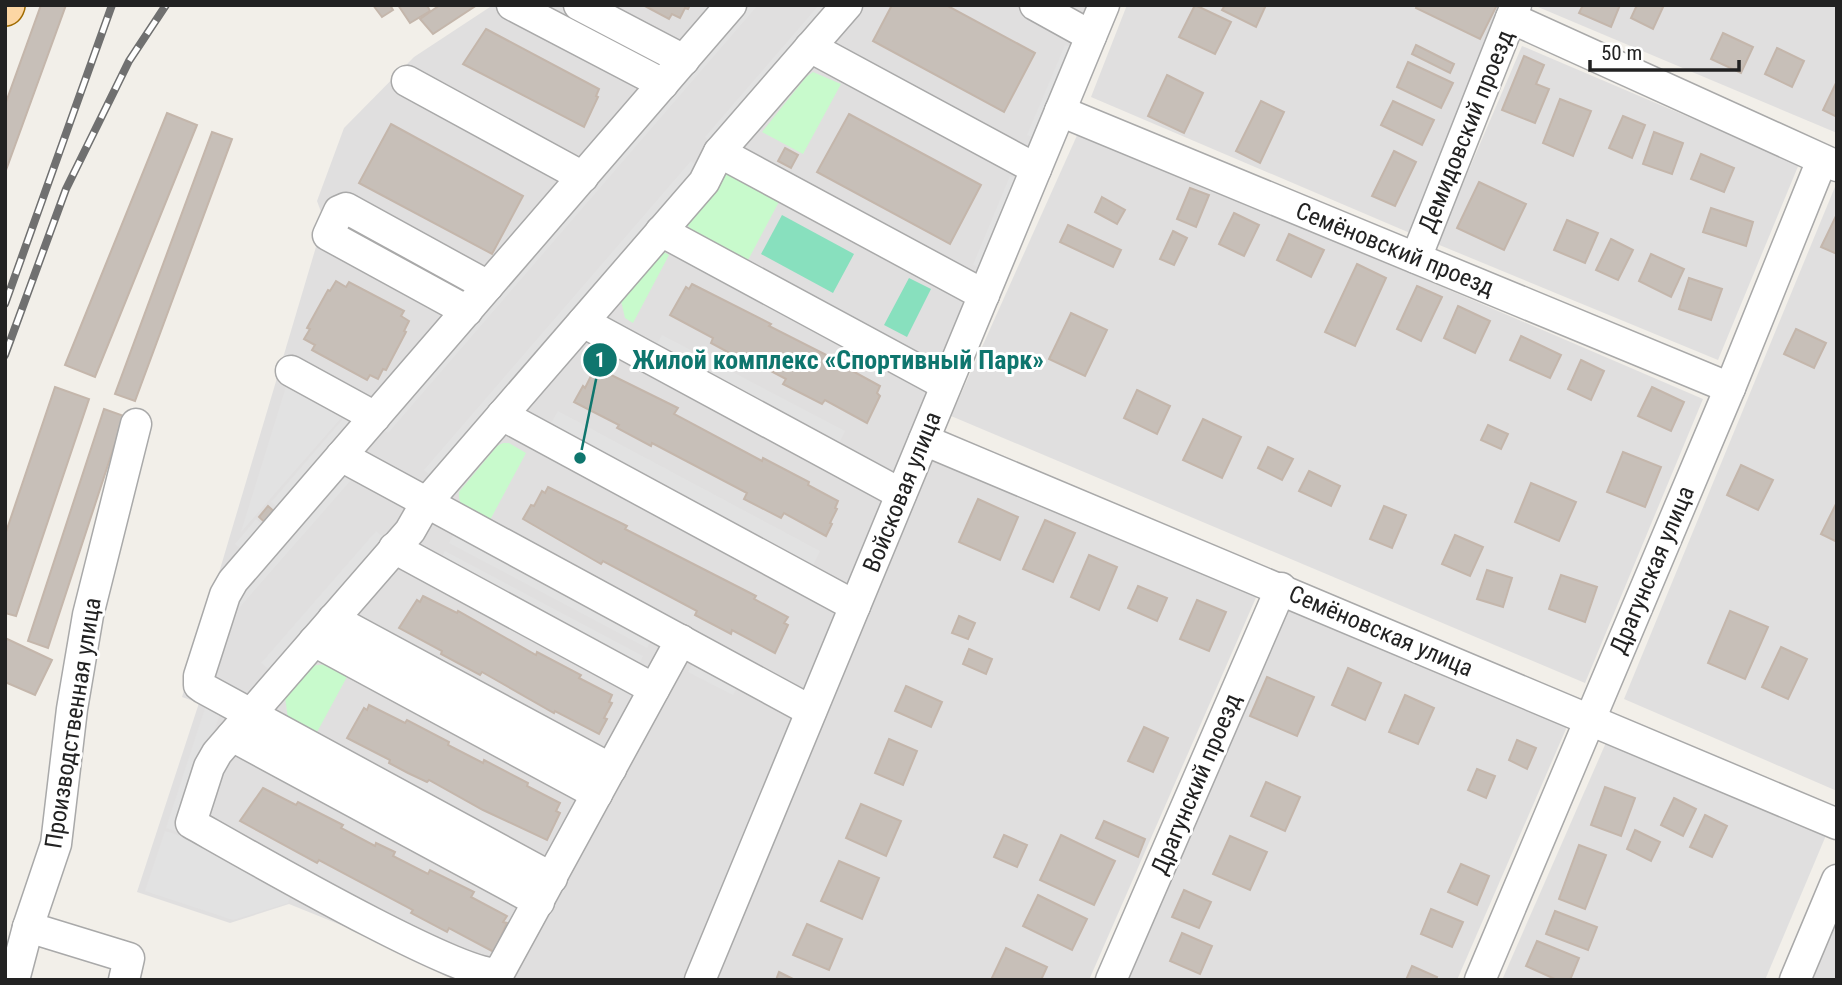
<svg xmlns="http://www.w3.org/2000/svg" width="1842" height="985" viewBox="0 0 1842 985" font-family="'Roboto Condensed',sans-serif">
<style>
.residential{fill:#e0dfdf}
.park{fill:#c8facc}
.pitch{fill:#88e0be}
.parking{fill:#e2e2e2}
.building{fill:#c7bfb8;stroke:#c4b6ab;stroke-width:2}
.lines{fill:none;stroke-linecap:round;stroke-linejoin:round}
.minor-casing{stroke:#a9a9a9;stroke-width:33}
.major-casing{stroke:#a06b00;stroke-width:40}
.minor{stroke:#fff;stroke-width:30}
.major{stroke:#fcd6a4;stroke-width:37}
.rail-casing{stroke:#707070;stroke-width:8}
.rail{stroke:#fff;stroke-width:5;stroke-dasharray:16;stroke-linecap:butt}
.labels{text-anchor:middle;stroke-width:6;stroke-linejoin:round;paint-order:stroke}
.street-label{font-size:24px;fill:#222;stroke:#fff}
.leader{fill:none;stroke:#0f766e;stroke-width:2.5}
.callout-dot{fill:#0f766e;stroke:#fff;stroke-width:2.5}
.mark-label{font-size:21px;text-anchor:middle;font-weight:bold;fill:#fff}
.callout-label{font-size:26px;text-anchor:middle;font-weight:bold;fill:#0f766e;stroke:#fff;stroke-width:6;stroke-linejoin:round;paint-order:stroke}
</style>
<rect width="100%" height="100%" fill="#f2efe9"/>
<g class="residential">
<polygon points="493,5 1098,5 688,980 477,980 289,904 230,923 137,892 199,703 182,697 324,220 317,201 344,128 414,57"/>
<polygon points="1127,5 1504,5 1410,233 1091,97"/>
<polygon points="1539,5 1837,5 1837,133 1538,7"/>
<polygon points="1522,46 1799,164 1718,360 1437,244"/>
<polygon points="1079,131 1703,399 1585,683 951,416"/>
<polygon points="1837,182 1837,791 1624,699"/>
<polygon points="935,455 1258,593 1089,980 713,980"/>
<polygon points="1289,606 1569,722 1457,980 1127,980"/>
<polygon points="1608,738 1827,833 1765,980 1502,980"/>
<polygon points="1837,917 1837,980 1810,980"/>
</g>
<g class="park">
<polygon points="813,72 841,84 803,154 762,132 806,77"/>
<polygon points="724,170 781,198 747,262 694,233 685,222"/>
<polygon points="662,251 669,255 633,323 625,318 621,301 624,293"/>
<path d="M503 443H509L526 453 489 522C475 514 457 510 459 492L497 446Z"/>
<polygon points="327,664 348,675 316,734 288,719 285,697 310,666"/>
</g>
<g class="pitch">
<polygon points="782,215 854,254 833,293 761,254"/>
<polygon points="909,278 931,289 907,337 884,325"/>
</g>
<g class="parking">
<polygon points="533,5 558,5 664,61 659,70"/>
<polygon points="739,5 758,5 388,433 377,423"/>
<polygon points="819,5 838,5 716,147 705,137"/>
<polygon points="1065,45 1078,50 1040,140 1027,135"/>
<polygon points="691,161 702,170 435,480 424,470"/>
<polygon points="1010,176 1023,181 985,270 973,265"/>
<polygon points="662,335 845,431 837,447 653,351"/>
<polygon points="289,377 349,409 241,532"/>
<polygon points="558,411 820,551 813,565 550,425"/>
<polygon points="347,414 359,423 282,511 271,502"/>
<polygon points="340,470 351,480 239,608 228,599"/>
<polygon points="256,519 267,529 246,553 235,544"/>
<polygon points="456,530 654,635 647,648 449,543"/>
<polygon points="376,531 387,540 273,673 261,663"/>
<polygon points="445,551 643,656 636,669 438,564"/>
<polygon points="695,659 740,682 733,695 688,672"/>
<polygon points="207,702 222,707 181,833 166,828"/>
<polygon points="165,831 253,860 293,887 288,903 233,920 145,891"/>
</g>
<g class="building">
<polygon points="41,5 66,5 5,173 5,105"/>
<polygon points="373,5 390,5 393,10 382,17"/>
<polygon points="398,5 427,5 430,11 410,23"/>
<polygon points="440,5 477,5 433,34 420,19"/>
<polygon points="643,5 690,5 688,9 685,8 680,18 672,14 669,19"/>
<polygon points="892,5 946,5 1035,53 1004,112 873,41"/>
<polygon points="1195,5 1231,22 1215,54 1179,37"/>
<polygon points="1225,5 1266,5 1256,27 1222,10"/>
<polygon points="1417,5 1497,5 1480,39 1416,8"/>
<polygon points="1583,5 1620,5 1611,27 1579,13"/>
<polygon points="1637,5 1664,5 1653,29 1631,18"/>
<polygon points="486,29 599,89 596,96 598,97 584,127 463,64"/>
<polygon points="1723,33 1753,47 1741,73 1711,59"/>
<polygon points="1416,45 1454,64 1450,73 1412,54"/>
<polygon points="1777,48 1804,61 1792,87 1765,74"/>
<polygon points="1524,56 1544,65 1536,84 1549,89 1535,123 1502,110"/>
<polygon points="1408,62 1453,83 1441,108 1397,87"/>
<polygon points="1167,75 1203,93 1184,133 1148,116"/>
<polygon points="1837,81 1837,117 1823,110"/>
<polygon points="1560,99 1591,111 1573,156 1543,143"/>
<polygon points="1261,101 1284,112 1260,163 1236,151"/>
<polygon points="1393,101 1434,120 1422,145 1381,125"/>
<polygon points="167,113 197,125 95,377 65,365"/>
<polygon points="849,114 981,185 950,244 817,172"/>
<polygon points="1623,116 1645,125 1632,158 1609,148"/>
<polygon points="391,124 523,196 492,254 359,183"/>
<polygon points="212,132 232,139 135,401 115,394"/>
<polygon points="1654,132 1683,143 1672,174 1643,164"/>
<polygon points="785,148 798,155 791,168 778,161"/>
<polygon points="1394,151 1416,162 1395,206 1372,196"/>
<polygon points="1701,154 1734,168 1724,192 1691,179"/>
<polygon points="1479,182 1526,204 1504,250 1457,228"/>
<polygon points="1190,188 1209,195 1196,227 1177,219"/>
<polygon points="1102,197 1125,210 1117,224 1095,212"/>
<polygon points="1711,208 1753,222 1746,246 1703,232"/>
<polygon points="1234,213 1259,225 1244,256 1219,244"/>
<polygon points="1837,214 1837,254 1821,247"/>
<polygon points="1567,220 1598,233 1585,263 1554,250"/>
<polygon points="1068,225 1121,250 1113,267 1060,242"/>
<polygon points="1173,231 1187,238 1174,265 1160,259"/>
<polygon points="1289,234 1324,250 1311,277 1277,260"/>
<polygon points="1611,239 1633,250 1618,280 1596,270"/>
<polygon points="1651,254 1684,269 1671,297 1639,281"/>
<polygon points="1357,264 1386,278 1355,346 1325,332"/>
<polygon points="1689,278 1722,289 1711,320 1679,309"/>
<polygon points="336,281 346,287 349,282 404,311 401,316 409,321 404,331 406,332 386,370 383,369 378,379 370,375 367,380 312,350 315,345 304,339 310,329 307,328 328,290 330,291"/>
<polygon points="692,284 771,324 769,326 848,366 847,368 880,386 877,393 880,396 867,423 825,400 822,404 783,384 786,379 750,360 748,363 711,343 713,338 670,315 686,287 689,289"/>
<polygon points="1417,286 1442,297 1421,341 1397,329"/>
<polygon points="1458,306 1490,321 1475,353 1444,338"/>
<polygon points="1071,313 1107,330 1085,376 1049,359"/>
<polygon points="1796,329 1826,343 1814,368 1784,354"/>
<polygon points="1521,336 1561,355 1550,378 1510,360"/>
<polygon points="1581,360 1604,371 1591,400 1568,389"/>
<polygon points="599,369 678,408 674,414 762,461 763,458 809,482 808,485 838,501 835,508 837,509 830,523 832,524 826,536 784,513 781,518 744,499 747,493 652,443 651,446 617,428 619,425 574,402 583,386 585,388 592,374 595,376"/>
<polygon points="55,387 89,399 16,616 5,613 5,535"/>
<polygon points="1652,387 1684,402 1671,431 1638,416"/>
<polygon points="1137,390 1170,406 1157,434 1124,418"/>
<polygon points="104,409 124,416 48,648 28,641"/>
<polygon points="1203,419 1241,437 1222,478 1183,460"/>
<polygon points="1488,425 1508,434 1501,449 1481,440"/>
<polygon points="1268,447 1293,459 1282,480 1258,468"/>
<polygon points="1623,452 1661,467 1645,507 1607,492"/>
<polygon points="1741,465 1773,480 1758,510 1727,495"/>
<polygon points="1309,471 1340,486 1331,506 1299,491"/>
<polygon points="1531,483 1576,502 1559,541 1515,522"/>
<polygon points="548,487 627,526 625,529 756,596 754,599 788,617 784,623 788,625 775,653 732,630 731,634 695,615 697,611 603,561 601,564 523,519 531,505 534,506 542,491 545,493"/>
<polygon points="978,499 1018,517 1000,560 959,542"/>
<polygon points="1836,504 1837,505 1837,542 1821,534"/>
<polygon points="268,506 278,515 269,526 259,517"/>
<polygon points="1384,506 1406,515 1392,548 1370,539"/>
<polygon points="1045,520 1075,533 1053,582 1023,569"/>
<polygon points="1455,535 1483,547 1470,576 1442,564"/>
<polygon points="1089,555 1117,567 1099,610 1071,597"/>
<polygon points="1487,570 1512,578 1503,607 1477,599"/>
<polygon points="1561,575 1597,587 1585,622 1549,609"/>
<polygon points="1138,586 1167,598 1157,621 1128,608"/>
<polygon points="423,596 457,613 458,611 536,655 537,652 581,675 579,678 612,695 609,702 612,703 604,718 607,719 599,734 555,711 554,713 482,672 480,675 441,654 442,651 399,628 417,600 420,602"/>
<polygon points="1197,600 1226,612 1209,651 1180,639"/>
<polygon points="1730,611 1768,627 1745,679 1708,663"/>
<polygon points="959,616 975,623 968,639 952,633"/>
<polygon points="5,638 52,660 35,695 5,682"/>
<polygon points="1781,647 1807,659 1788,699 1762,687"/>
<polygon points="969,649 992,659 986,674 963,664"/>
<polygon points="1348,668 1381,683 1365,720 1332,705"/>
<polygon points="1267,677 1314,697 1297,736 1250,716"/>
<polygon points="906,686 942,702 931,727 895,711"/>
<polygon points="1405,695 1434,708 1418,744 1389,732"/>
<polygon points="369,705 405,723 407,720 449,742 448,745 483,763 484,760 528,783 527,786 560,803 556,811 560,813 547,840 483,810 429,780 427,782 408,773 389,763 390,760 347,738 364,708 367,710"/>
<polygon points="1144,727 1168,738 1153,772 1128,761"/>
<polygon points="889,739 917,751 903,785 875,773"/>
<polygon points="1517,740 1536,748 1527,769 1509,760"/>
<polygon points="1477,769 1495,776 1486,798 1468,790"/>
<polygon points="1266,782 1300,797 1285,831 1251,816"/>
<polygon points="1605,787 1635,798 1621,836 1591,825"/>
<polygon points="263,788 296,805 298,802 343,825 341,828 375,846 376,843 395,852 393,856 428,874 430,870 474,892 471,897 507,916 503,922 507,923 494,952 449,928 447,932 411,913 413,910 319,860 317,863 240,821"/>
<polygon points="1674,798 1696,809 1683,836 1661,825"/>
<polygon points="861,804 901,821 886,856 846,838"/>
<polygon points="1705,815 1727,826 1712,857 1690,847"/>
<polygon points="1104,821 1145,839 1138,857 1096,838"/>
<polygon points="1635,830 1660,842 1651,861 1627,849"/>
<polygon points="1004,835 1027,845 1017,867 994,857"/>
<polygon points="1061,835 1115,861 1094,905 1040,880"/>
<polygon points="1230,836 1267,852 1250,890 1213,874"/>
<polygon points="1579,845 1606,855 1585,909 1559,899"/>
<polygon points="839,861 879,878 862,919 821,901"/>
<polygon points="1461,864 1489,876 1477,905 1448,892"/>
<polygon points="1184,890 1211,902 1199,928 1172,917"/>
<polygon points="1038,895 1087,919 1072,950 1023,926"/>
<polygon points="1431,909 1463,922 1452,947 1421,934"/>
<polygon points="1555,911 1597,927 1588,950 1546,934"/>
<polygon points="807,924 842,939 829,970 793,955"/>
<polygon points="1182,933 1212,946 1200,974 1170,961"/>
<polygon points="1537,941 1579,958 1570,980 1557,980 1526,966"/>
<polygon points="1006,948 1047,967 1041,980 991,980"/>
<polygon points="1412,966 1437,977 1436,980 1406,980"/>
<polygon points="779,972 795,980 776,980"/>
</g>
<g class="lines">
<defs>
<g id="minor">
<polyline points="512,5 663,84"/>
<polyline points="579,5 684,60"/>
<polyline points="1035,5 1091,36"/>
<polyline points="1511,18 1837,166"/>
<polyline points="810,47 1036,169"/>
<polyline points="407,81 583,177"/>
<polyline points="1060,111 1730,388"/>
<polyline points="719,152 984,295"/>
<polyline points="661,231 946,385"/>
<polyline points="1416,258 1516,5"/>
<polyline points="467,311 328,235 339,211 346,208 488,286"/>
<polyline points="583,322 901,494"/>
<polyline points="291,371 375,417"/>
<polyline points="502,415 855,606"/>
<polyline points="924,440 1837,824"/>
<polyline points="341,456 811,711"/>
<polyline points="394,548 654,689"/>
<polyline points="333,619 611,769"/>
<path d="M681 640 499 973C468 983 234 847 191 823L209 767 217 753 410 531 426 503 704 182 719 152 847 5"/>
<polyline points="314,641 597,794"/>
<polyline points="232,736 539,902"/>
<polyline points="552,878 203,688 199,685 199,676 225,595 233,581 731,5"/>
<polyline points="28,927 129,958 124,980"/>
<polyline points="14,980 28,927 56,844 72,709 88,615 136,424"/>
<polyline points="700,980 1104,5"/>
<polyline points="1111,980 1281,588"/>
<polyline points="1480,980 1730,388 1822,160"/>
<polyline points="1795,980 1837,880"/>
</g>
<polyline id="major" points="5,7 6,5"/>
</defs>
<use href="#minor" class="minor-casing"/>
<use href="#major" class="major-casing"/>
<use href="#minor" class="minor"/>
<use href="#major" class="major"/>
<defs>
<g id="rail">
<polyline points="5,304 112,5"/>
<polyline points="5,355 66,189 129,61 166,5"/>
</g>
</defs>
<use href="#rail" class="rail-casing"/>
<use href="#rail" class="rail"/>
</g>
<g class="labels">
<g class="street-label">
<text transform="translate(1466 131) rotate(-68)" y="8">Демидовский проезд</text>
<text transform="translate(1395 249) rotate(22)" y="8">Семёновский проезд</text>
<text transform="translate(902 492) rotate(-68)" y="8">Войсковая улица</text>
<text transform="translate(1652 570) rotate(-67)" y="8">Драгунская улица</text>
<text transform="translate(1381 631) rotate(23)" y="8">Семёновская улица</text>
<text transform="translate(73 723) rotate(-81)" y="8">Производственная улица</text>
<text transform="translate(1196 784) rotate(-67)" y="8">Драгунский проезд</text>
</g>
</g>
<path class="leader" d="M580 458L600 360"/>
<g class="callout-dot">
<circle cx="580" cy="458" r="7"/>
<circle cx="600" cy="360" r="18"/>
</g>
<g class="mark-label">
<text x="600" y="367">1</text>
</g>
<g class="callout-label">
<text x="838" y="369">Жилой комплекс «Спортивный Парк»</text>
</g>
<rect width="1842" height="985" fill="none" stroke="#222222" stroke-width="14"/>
<path d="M1590 60v10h149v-10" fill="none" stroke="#222222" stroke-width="3.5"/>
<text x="1601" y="60" font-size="21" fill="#222222" stroke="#ffffff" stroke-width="5" paint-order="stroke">50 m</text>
</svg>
